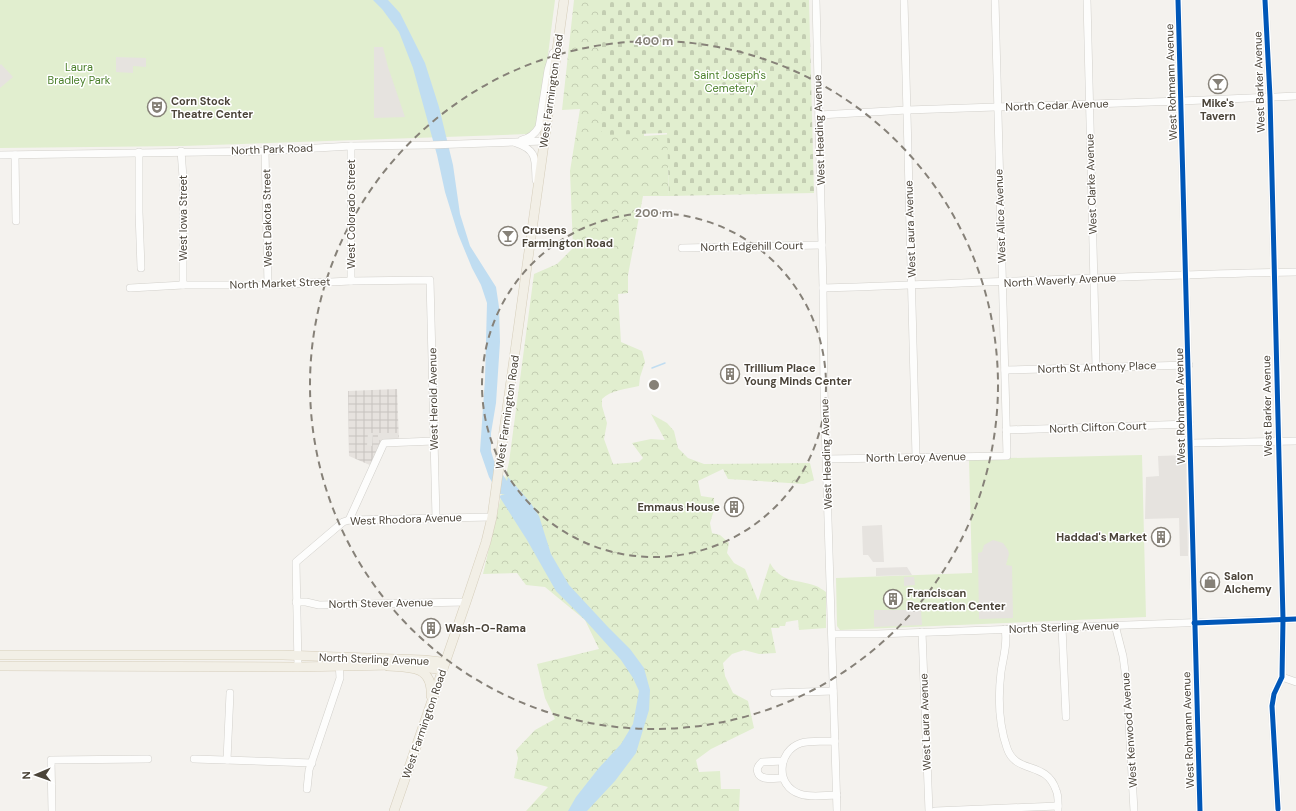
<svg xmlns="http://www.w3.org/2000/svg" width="1296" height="811" viewBox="0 0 1296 811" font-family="'DM Sans',sans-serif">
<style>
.industrial{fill:url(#industrial-grid)}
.forest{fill:url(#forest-crowns)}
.cemetery{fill:url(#cemetery-stones)}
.park{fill:#e1eecf}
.parking{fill:#e6e3df}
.water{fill:#c0ddf1}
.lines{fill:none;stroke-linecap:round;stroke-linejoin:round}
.stream{stroke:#c0ddf1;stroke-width:1.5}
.minor-casing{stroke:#d2d0cb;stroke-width:8}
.major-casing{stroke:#d6cebb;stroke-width:10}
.minor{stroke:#fdfdfc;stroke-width:7}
.major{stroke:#f2efe6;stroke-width:9}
.cycleway-casing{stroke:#fff;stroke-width:8}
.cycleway{stroke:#0057b8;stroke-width:5}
.ring{fill:none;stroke:#868178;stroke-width:2;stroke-dasharray:7 5}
.labels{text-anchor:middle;stroke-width:3;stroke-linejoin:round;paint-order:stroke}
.park-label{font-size:11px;fill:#4a7f2a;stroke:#fff}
.street-label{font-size:11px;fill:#4b4439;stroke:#fff}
.poi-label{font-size:11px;font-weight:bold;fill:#4b4439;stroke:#fff;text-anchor:start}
.centre{fill:#868178;stroke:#fff;stroke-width:2}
.ring-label{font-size:12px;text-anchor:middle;font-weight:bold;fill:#868178;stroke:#fff;stroke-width:3;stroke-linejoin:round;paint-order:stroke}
</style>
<defs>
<pattern id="industrial-grid" width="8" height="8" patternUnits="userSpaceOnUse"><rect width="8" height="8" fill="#e6e2de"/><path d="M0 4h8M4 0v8" fill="none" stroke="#c7c3bf"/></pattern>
<pattern id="forest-crowns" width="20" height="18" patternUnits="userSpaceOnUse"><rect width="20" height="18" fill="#e1eecf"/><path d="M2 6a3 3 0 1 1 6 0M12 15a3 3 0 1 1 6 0" fill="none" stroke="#c3cdb2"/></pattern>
<pattern id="cemetery-stones" width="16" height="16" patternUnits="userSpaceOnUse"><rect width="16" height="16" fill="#e1eecf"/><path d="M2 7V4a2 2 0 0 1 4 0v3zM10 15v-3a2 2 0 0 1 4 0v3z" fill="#c3cdb2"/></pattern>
</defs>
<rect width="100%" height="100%" fill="#f4f2ee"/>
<polygon class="industrial" points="397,389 399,442 384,443 372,466 349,456 348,391"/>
<path class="forest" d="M574 0H615L644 124V136L674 134 676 167H668L669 196H643L628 275V293L618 294 621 342 642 351 645 362 640 377 639 386C627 389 611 390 602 399V406L607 423 604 439 613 464 639 462 643 458 632 443 651 439 665 440 651 414 667 423 674 431 678 448 688 458 704 464 810 463 814 480 804 484 728 479 723 469 698 481 701 496 714 498V510L710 523 712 533 720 535 729 543 727 553 734 563 745 569 758 601 770 563C781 583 797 579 816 586 819 587 823 590 826 592V628L799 630 798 620 786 622 785 626H780L779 628H771L776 653 759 654 744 650 732 654 723 663 725 676 733 693 748 701 754 728 711 749 696 760 699 772 720 771 721 789H740L739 811H526L548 787 514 778 518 758 516 750 535 730 555 719 545 698 537 664 599 649 585 620 545 587 526 585 517 573 483 574 509 462 534 274 557 264 573 248 570 171 580 109 562 110Z"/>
<polygon class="cemetery" points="598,0 809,0 814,193 669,196 667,133 602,135"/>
<g class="park">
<polygon points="0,0 555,0 539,125 528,134 183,146 0,148"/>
<polygon points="1142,455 1146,617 840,630 837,626 836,578 972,573 969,459"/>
</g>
<g class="parking">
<polygon points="374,47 383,47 388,67 405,117 374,118"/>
<polygon points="116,57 146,58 146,67 133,66 133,73 116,72"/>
<polygon points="1,64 13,77 0,88 0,65"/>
<polygon points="368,433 373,433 372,446 367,446"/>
<polygon points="378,433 398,433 398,442 384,443 378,439"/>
<polygon points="1186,455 1188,556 1180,556 1179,518 1145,519 1146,477 1159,476 1158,456"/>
<polygon points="882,525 884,562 873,562 868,555 863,555 862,526"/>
<polygon points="993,540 1003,543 1008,550 1009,554 1006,565 1012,566 1013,618 979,619 978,553 982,552 984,545"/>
<polygon points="907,567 912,575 876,576 876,568"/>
<polygon points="904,577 914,577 915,585 904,586"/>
<polygon points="874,610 921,610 922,625 874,627"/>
</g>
<polygon class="water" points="373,0 388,0 400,13 425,63 439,107 453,165 460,214 470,246 496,287 499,307 500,342 496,403 491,433 491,451 494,461 507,481 508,477 530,502 539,516 551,554 569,585 608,627 630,649 644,668 650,690 649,710 636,753 615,781 587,811 568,811 576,797 598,769 621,744 633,724 639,691 633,678 621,660 585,620 556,591 527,540 499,496 505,494 499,494 489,477 480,451 485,379 487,303 481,285 472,268 458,234 445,192 437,155 413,68 399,32 382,9"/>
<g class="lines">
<polyline class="stream" points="652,368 665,363"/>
<defs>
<g id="minor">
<polyline points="816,0 823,288 824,390 837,811"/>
<polyline points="904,0 916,457"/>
<polyline points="1087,0 1096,367"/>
<path d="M1178 0C1187 270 1191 541 1200 811"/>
<polyline points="1265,0 1270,97 1283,619 1282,677 1274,694 1272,706 1278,809"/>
<polyline points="819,115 907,110 1181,101 1296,96"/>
<path d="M522 140C530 138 535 134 539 127L548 70 553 53"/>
<path d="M516 143C538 150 535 161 536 180"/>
<polyline points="351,146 351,281"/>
<polyline points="181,151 183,177 183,285"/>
<polyline points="265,151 268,285"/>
<polyline points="139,152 139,212 141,268"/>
<polyline points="0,155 265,151 351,146 430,145 544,141"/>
<polyline points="15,155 16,221"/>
<polyline points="682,248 822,245"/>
<polyline points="130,288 183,285 268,285 351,281 430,280 436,518"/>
<path d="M823 288C981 283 1138 275 1296 272"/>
<polyline points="1005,370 1189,365"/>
<polyline points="1006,430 1190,424"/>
<polyline points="1191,443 1296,441"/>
<polyline points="826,459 1007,456 995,0"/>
<polyline points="349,520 384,443 434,441"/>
<polyline points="296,602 306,602 319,605 466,602"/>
<polyline points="1115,625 1123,656 1127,686 1134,811"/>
<polyline points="1062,627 1066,717"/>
<path d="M1005 629C1008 643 1003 658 1001 672 998 697 999 725 1007 748 1016 775 1046 760 1056 790 1059 796 1058 804 1058 811"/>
<polyline points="922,632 929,811"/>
<polyline points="832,634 877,634 1296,619"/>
<polyline points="298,667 296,562 343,522 349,520 492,517"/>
<polyline points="1282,677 1296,682"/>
<polyline points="774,693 833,691"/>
<path d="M835 741C824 742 811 740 801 743 777 751 775 786 800 794 811 798 825 795 837 795"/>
<polyline points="194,759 312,763"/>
<polyline points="227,760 230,693"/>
<path d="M782 778C775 778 761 781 758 773 756 768 759 765 762 762L783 761"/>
<polyline points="307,789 309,770 340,678 339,662"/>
<polyline points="52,811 51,760 148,759"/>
<polyline points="935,811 1058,806"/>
</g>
<g id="major">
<polyline points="0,655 283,655 424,660 441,662 443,669"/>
<path d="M407 665C420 665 431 670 443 669"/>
<polyline points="0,666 298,667 392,665"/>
<path d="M388 666C411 667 433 666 431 696"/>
<polyline points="394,811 466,602 486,542 492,517 564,0"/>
</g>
</defs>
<use href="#minor" class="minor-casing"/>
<use href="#major" class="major-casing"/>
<use href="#minor" class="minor"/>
<use href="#major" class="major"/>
<defs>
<g id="cycleway">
<path d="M1178 0C1187 270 1191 541 1200 811"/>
<polyline points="1265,0 1270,97 1283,619 1282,677 1274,694 1272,706 1278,809"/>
<polyline points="1194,623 1296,619"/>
</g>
</defs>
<use href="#cycleway" class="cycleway-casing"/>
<use href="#cycleway" class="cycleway"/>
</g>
<g class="ring">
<circle cx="654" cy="385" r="172"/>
<circle cx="654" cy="385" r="344"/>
</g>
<defs>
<symbol id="bar-ring" viewBox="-11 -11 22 22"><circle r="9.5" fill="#fff" stroke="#868178" stroke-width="1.5"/><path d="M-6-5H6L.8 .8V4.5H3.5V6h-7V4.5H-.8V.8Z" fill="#868178"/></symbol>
<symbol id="theatre-ring" viewBox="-11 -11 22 22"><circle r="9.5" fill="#fff" stroke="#868178" stroke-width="1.5"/><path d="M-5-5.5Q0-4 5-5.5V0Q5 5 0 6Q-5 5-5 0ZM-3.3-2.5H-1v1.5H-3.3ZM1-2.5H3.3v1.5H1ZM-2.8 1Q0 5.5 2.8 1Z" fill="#868178"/></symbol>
<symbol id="building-ring" viewBox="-11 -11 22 22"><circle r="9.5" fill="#fff" stroke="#868178" stroke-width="1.5"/><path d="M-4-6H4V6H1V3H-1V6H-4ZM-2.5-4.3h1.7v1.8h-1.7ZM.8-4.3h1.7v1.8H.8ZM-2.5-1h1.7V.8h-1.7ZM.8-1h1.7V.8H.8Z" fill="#868178"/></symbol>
<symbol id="shop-ring" viewBox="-11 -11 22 22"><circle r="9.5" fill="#fff" stroke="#868178" stroke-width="1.5"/><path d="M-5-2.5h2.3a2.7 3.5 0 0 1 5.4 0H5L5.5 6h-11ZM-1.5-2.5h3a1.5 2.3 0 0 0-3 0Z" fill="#868178"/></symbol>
</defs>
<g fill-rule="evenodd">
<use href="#bar-ring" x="1207" y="73" width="22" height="22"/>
<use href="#theatre-ring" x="146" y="96" width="22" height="22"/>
<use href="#bar-ring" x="497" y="225" width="22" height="22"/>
<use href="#building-ring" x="719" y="363" width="22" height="22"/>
<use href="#building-ring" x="723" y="496" width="22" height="22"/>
<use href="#building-ring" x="1150" y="526" width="22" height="22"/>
<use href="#shop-ring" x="1199" y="571" width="22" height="22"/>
<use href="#building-ring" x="882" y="588" width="22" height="22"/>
<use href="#building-ring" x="420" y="617" width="22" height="22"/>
</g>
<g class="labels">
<g class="park-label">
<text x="79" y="71">Laura<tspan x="79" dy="13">Bradley Park</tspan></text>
<text x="730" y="79">Saint Joseph's<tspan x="730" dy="13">Cemetery</tspan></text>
</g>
<g class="street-label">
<text transform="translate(1171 82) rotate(-92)" y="4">West Rohmann Avenue</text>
<text transform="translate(1259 82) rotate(-92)" y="4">West Barker Avenue</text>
<text transform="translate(551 91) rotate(-82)" y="4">West Farmington Road</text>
<text transform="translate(1057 105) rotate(-2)" y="4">North Cedar Avenue</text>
<text transform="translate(819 130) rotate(-92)" y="4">West Heading Avenue</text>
<text transform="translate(272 149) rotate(-2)" y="4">North Park Road</text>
<text transform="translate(1091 184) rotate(-92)" y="4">West Clarke Avenue</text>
<text transform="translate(351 214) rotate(-90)" y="4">West Colorado Street</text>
<text transform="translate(1000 216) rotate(-92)" y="4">West Alice Avenue</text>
<text transform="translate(183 218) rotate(-90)" y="4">West Iowa Street</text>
<text transform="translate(267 218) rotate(-91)" y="4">West Dakota Street</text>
<text transform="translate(910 229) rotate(-92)" y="4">West Laura Avenue</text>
<text transform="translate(752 246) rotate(-1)" y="4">North Edgehill Court</text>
<text transform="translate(1060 280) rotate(-3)" y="4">North Waverly Avenue</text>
<text transform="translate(280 283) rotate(-2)" y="4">North Market Street</text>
<text transform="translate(1097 367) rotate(-2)" y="4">North St Anthony Place</text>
<text transform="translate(433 399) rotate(-91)" y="4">West Herold Avenue</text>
<text transform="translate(1180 406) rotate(-91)" y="4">West Rohmann Avenue</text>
<text transform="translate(1267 406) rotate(-91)" y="4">West Barker Avenue</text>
<text transform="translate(507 412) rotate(-82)" y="4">West Farmington Road</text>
<text transform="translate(1098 427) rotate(-2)" y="4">North Clifton Court</text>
<text transform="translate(826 454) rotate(-92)" y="4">West Heading Avenue</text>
<text transform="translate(916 457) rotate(-1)" y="4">North Leroy Avenue</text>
<text transform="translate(406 519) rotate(-2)" y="4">West Rhodora Avenue</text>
<text transform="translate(381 603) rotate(-1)" y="4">North Stever Avenue</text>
<text transform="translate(1064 627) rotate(-2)" y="4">North Sterling Avenue</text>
<text transform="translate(374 659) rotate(2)" y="4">North Sterling Avenue</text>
<text transform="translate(925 722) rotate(-92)" y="4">West Laura Avenue</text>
<text transform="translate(424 724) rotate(-71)" y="4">West Farmington Road</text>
<text transform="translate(1129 730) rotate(-94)" y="4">West Kenwood Avenue</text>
<text transform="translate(1188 730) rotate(-92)" y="4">West Rohmann Avenue</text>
</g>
<g class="poi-label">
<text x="171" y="105">Corn Stock<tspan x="171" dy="13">Theatre Center</tspan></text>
<text x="1218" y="107" text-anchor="middle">Mike's<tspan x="1218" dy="13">Tavern</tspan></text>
<text x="522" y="234">Crusens<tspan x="522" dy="13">Farmington Road</tspan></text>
<text x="744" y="372">Trillium Place<tspan x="744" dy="13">Young Minds Center</tspan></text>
<text x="720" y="511" text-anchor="end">Emmaus House</text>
<text x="1147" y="541" text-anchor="end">Haddad's Market</text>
<text x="1224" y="580">Salon<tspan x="1224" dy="13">Alchemy</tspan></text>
<text x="907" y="597">Franciscan<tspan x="907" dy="13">Recreation Center</tspan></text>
<text x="445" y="632">Wash-O-Rama</text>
</g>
</g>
<circle cx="654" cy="385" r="6" class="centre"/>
<g class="ring-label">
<text x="654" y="45">400 m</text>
<text x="654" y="217">200 m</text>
</g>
<g transform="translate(36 775) rotate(268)" stroke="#ffffff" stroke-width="3" paint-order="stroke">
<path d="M0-3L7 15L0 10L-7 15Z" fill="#4b4439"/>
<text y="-6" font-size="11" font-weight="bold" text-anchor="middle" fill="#4b4439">N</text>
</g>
</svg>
